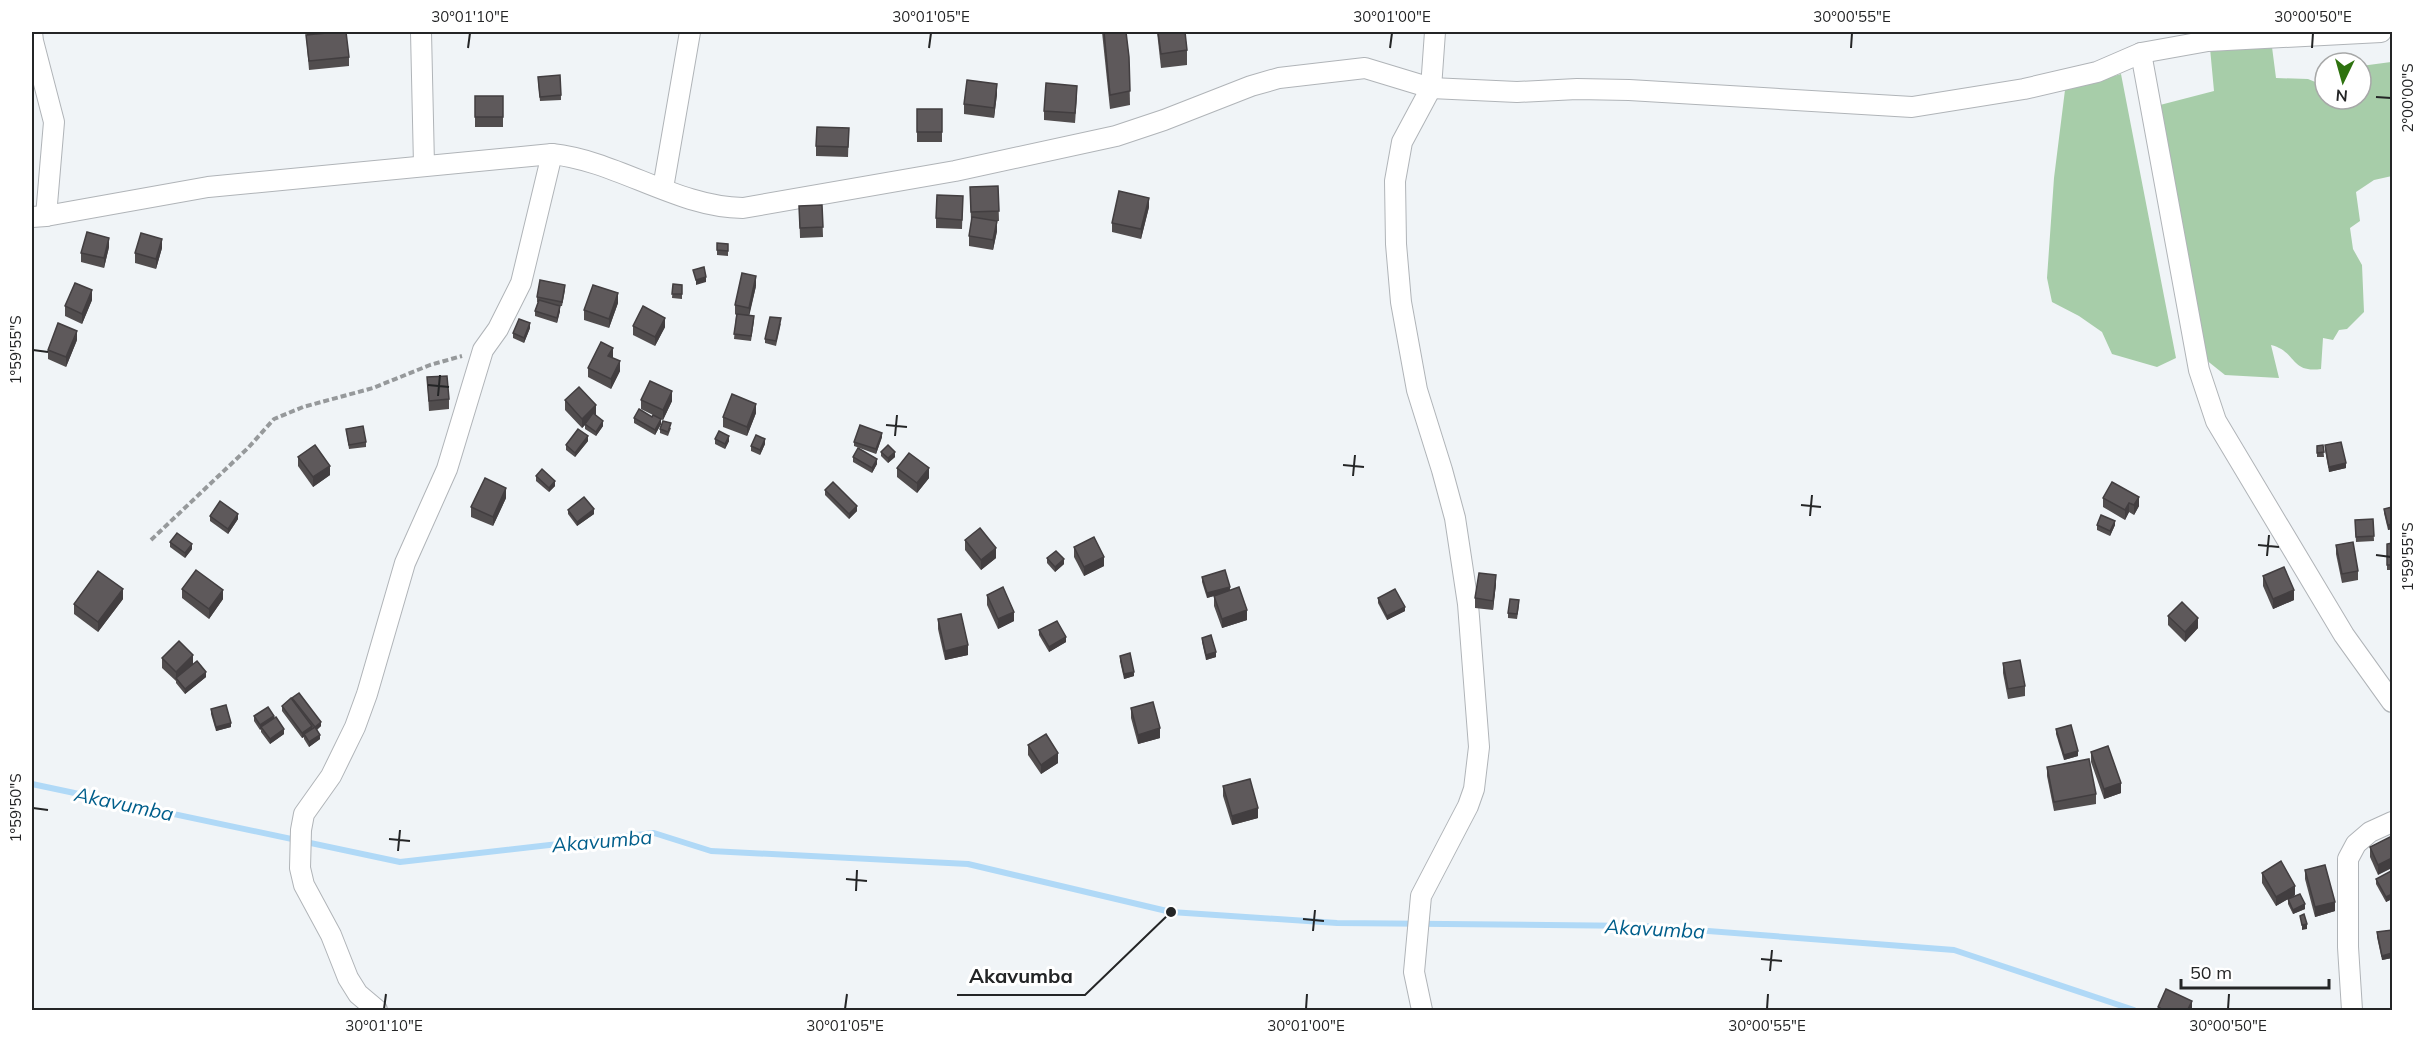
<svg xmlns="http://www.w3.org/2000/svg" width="2424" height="1042" viewBox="0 0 2424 1042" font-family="Mulish,sans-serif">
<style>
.green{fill:#a7cda9}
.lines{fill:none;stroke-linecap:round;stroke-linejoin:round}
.stream{stroke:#b0d9f7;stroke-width:6}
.minor-casing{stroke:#b0b4b8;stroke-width:22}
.path{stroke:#96999b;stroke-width:4;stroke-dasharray:6 3;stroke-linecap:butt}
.minor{stroke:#fff;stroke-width:20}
.wall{fill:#514d4e}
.shaded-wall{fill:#423e40}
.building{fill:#5e595b;stroke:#423e40;stroke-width:1.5}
.ticks{fill:none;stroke:#242526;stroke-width:2}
.labels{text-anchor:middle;stroke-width:6;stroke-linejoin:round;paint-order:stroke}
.water-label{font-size:20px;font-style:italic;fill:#005e8b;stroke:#fff}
.leader{fill:none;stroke:#242526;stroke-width:2}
.callout-dot{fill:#242526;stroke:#fff;stroke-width:2}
.callout-label{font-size:20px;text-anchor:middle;font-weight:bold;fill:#242526;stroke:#fff;stroke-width:6;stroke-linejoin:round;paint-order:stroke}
.neatline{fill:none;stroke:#242526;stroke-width:2}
.ticks-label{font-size:15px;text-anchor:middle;fill:#242526}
</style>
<rect width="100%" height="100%" fill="#f0f4f7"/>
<g class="green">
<path d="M2272 47 2276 78 2308 79 2325 86V99H2361V66L2391 62 2392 67V176L2374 180 2356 192 2360 221 2350 228 2353 249 2362 265 2364 312 2347 329 2339 330 2333 340 2323 338 2321 369C2289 373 2298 352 2271 345L2279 378 2225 375 2205 359 2160 105 2214 91 2210 48Z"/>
<polygon points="2121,74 2176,358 2157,367 2112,354 2102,332 2079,316 2052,302 2047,278 2054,178 2065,90"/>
</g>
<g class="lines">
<polyline class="stream" points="32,784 400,862 654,833 711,851 968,864 1171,912 1337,923 1643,926 1954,950 2134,1010"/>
<defs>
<g id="minor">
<polyline points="32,32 33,41 54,122 46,216"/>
<polyline points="421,32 424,165"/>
<polyline points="2141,53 2199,370 2216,421 2344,635 2392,702"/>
<polyline points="663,188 690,32"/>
<path d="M32 217 46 216 208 187 552 154C618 161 676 207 743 208L955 171 1116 136 1164 120 1251 86 1279 78 1365 68 1431 88 1517 92 1577 89 1629 90 1912 107 2024 89 2097 72 2141 53 2208 41 2381 32"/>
<polyline points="377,1010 358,994 348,978 331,935 304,885 300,868 301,830 304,814 331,776 355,727 367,694 405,563 447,469 483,350 498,329 521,283 552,154"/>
<polyline points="1422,1010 1414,972 1421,896 1468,806 1474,789 1479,747 1468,604 1455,518 1442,470 1417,390 1401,302 1396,244 1395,181 1402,142 1431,88 1435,32"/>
<polyline points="2352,1010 2348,947 2348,859 2356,844 2370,832 2392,822"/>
</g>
</defs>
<use href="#minor" class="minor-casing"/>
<polyline class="path" points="151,540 248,448 274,419 303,407 373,388 430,365 462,356"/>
<use href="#minor" class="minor"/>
</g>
<g class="wall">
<polygon points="1102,32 1126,32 1129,57 1130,105 1110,109"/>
<polygon points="1157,32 1185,32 1187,50 1187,65 1161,68"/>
<polygon points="306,35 349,57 349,66 309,70"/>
<polygon points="538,82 561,95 561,100 540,101"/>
<polygon points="997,94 994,118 964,114 964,104"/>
<rect x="475" y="96" width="28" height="31"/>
<polygon points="1077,96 1075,123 1044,120 1044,111"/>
<rect x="917" y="109" width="25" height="33"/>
<polygon points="849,128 848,157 816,156 816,146"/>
<polygon points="998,186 999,221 995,221 997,231 993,250 969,246 969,236 971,222 970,187"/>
<polygon points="963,196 962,229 936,228 936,218"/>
<polygon points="822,205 823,237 800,238 799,206"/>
<polygon points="1149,207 1141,239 1112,232 1112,223"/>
<polygon points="717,243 728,244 728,256 717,255"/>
<polygon points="109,247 104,268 81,262 81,253"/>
<polygon points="162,248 156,269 135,263 135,253"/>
<polygon points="673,284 682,285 682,299 672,298"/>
<polygon points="756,286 749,315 754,321 751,341 734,339 736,315 735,314 735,305"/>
<polygon points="565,290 562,306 559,306 560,311 557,323 535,316 535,311 538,302 537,302 537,297"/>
<polygon points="92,300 82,324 65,316 65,306"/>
<polygon points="618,303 609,328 584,320 584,310"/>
<polygon points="781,323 776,346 765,343 765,339"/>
<polygon points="633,326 665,327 655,346 633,335"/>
<polygon points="530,328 524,343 513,338 513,333"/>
<polygon points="77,340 66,367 48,359 48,350"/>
<polygon points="612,358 620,371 611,389 588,377 588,368"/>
<polygon points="427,377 449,399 449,409 429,411"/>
<polygon points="565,400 596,415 603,426 596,436 585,429 585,425 582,428 565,410"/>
<polygon points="641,400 672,401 663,420 660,419 661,424 671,428 668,436 660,433 660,429 661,424 655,435 634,423 634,418 652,417 653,415 641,409"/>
<polygon points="756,413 747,436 723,427 723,417"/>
<polygon points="346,429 366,442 366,447 349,449"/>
<polygon points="882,437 876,454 854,446 854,442"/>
<polygon points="715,439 729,441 725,449 715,444"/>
<polygon points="588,441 575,457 566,450 566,445"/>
<polygon points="765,444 760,455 751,451 751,446"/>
<polygon points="2323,445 2324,457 2317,457 2317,446"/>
<polygon points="2325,445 2346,468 2329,472 2325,450"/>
<polygon points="881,452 895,457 888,463 881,456"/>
<polygon points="298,457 330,475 313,487 298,466"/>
<polygon points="853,457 877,464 872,473 853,462"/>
<polygon points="897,468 929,478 917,493 897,477"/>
<polygon points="536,476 555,486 549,492 536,481"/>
<polygon points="825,490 857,511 849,519 825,495"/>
<polygon points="2139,497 2139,506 2134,515 2129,512 2125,520 2103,507 2103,498"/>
<polygon points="506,498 493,526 471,517 471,507"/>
<polygon points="2392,507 2392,529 2388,530 2384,513 2384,509"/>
<polygon points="568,510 594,514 577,526 568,514"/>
<polygon points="210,516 238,519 228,534 210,521"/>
<polygon points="2373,519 2374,541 2356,542 2355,520"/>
<polygon points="2097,525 2115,525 2110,536 2097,530"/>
<polygon points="965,540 996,558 981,570 965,550"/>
<polygon points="170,542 192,549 185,558 170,547"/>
<polygon points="2392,543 2392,570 2387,570 2387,544"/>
<polygon points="2336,545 2358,571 2358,580 2342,583 2336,554"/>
<polygon points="1074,547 1104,566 1084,576 1074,557"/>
<polygon points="1047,558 1064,564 1055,572 1047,563"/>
<polygon points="2263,576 2294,600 2273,609 2263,586"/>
<polygon points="1202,577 1230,591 1247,620 1222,628 1214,606 1214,596 1207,598 1202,582"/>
<polygon points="1496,584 1493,610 1475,608 1475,598"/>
<polygon points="182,589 223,599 209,619 182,598"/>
<polygon points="987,595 1014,621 998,629 987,605"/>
<polygon points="1378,598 1405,611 1387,620 1378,603"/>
<polygon points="123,599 98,632 74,614 74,604"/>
<polygon points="1519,605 1517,619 1508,618 1508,613"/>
<polygon points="2168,616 2198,628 2185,642 2168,625"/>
<polygon points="938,619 968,655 945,660 938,629"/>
<polygon points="1039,630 1066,642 1049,652 1039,635"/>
<polygon points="1202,638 1216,657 1206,660 1202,642"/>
<polygon points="1120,656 1134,676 1124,679 1120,661"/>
<polygon points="162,658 193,664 206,677 185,694 176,683 176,681 162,668"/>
<polygon points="2003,663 2025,686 2025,696 2008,699 2003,673"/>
<polygon points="292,698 321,726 317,730 320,739 309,747 304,739 304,737 302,738 282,711 282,706 292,700"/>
<polygon points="1131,708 1160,738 1138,744 1131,718"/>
<polygon points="211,709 231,727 216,731 211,714"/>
<polygon points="254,716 274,718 284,734 270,744 261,732 261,729 260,730 254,721"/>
<polygon points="2056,729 2078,756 2064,760 2056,734"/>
<polygon points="1028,745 1058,763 1041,774 1028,755"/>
<polygon points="2091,752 2121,793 2104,799 2091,762"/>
<polygon points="2047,767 2096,794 2096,804 2054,811 2047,776"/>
<polygon points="1223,786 1258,818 1232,825 1223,796"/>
<polygon points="2392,836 2378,875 2370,857 2370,847"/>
<polygon points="2305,870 2335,911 2315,917 2305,879"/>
<polygon points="2262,873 2295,895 2291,898 2305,909 2293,914 2288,904 2288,899 2276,906 2262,883"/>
<polygon points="2392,873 2392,899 2386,902 2376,884 2376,879"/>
<polygon points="2392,930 2392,958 2382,960 2377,937 2377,932"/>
</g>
<g class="shaded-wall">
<polygon points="997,84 997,94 994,118 994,108"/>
<polygon points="1149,198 1149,207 1141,239 1141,229"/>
<polygon points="997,221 997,231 993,250 993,240"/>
<polygon points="109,238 109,247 104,268 104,258"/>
<polygon points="162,239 162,248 156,269 156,259"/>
<polygon points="756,276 756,286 749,317 749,308"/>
<polygon points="706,277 706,282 696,285 696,280"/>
<polygon points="92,290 92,300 82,324 82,314"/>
<polygon points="618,293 618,303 609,328 609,319"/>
<polygon points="560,306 560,311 557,323 557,318"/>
<polygon points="665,318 665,327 655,346 655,337"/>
<polygon points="530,323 530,328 524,343 524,338"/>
<polygon points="77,331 77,340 66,367 66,357"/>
<polygon points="613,348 613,357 608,365 608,356"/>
<polygon points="620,361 620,371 611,389 611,379"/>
<polygon points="672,391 672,401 663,420 663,410"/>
<polygon points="756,404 756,413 747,436 747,427"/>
<polygon points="596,405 596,415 585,424 585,425 582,428 582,419"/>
<polygon points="661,419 661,424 655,435 655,430"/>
<polygon points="603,421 603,426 596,436 596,432"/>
<polygon points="882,433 882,437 876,454 876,449"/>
<polygon points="588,436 588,441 575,457 575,453"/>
<polygon points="729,436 729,441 725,449 725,444"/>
<polygon points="765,439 765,444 760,455 760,450"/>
<polygon points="895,452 895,457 888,463 888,458"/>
<polygon points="877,459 877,464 872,473 872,468"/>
<polygon points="2346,463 2346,468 2329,472 2329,467"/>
<polygon points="330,466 330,475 313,487 313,477"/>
<polygon points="929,468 929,478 917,493 917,483"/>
<polygon points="555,481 555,486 549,492 549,488"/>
<polygon points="506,488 506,498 493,526 493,517"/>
<polygon points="2139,497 2139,506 2134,515 2134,505"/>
<polygon points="2129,503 2129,512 2125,520 2125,510"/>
<polygon points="857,506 857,511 849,519 849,514"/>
<polygon points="594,509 594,514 577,526 577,522"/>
<polygon points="238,514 238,519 228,534 228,529"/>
<polygon points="2115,521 2115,525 2110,536 2110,531"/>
<polygon points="2392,524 2392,529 2388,530 2388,525"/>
<polygon points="192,544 192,549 185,558 185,553"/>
<polygon points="996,548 996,558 981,570 981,560"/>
<polygon points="1104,557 1104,566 1084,576 1084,567"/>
<polygon points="1064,559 1064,564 1055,572 1055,567"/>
<polygon points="1496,575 1496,584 1493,610 1493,601"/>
<polygon points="1230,587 1230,591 1207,598 1207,593"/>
<polygon points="123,589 123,599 98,632 98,622"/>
<polygon points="223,590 223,599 209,619 209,609"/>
<polygon points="2294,590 2294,600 2273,609 2273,599"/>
<polygon points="1405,607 1405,611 1387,620 1387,616"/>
<polygon points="1247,610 1247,620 1222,628 1222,619"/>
<polygon points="1014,612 1014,621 998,629 998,619"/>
<polygon points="2198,618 2198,628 2185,642 2185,632"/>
<polygon points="1066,637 1066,642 1049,652 1049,647"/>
<polygon points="968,645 968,655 945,660 945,651"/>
<polygon points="1216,652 1216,657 1206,660 1206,655"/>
<polygon points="193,655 193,665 176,678 176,682 176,672"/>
<polygon points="206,672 206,677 185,694 185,689"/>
<polygon points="1134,672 1134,676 1124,679 1124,674"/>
<polygon points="274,716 274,721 261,727 261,729 260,730 260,725"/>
<polygon points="321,722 321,726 315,731 315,727"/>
<polygon points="231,723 231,727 216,731 216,727"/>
<polygon points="312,726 312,731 304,734 304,737 302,738 302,733"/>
<polygon points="1160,728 1160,738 1138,744 1138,735"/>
<polygon points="284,729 284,734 270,744 270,739"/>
<polygon points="320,735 320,739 309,747 309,742"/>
<polygon points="2078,751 2078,756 2064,760 2064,755"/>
<polygon points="1058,753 1058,763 1041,774 1041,765"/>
<polygon points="2121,783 2121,793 2104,799 2104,789"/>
<polygon points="1258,808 1258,818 1232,825 1232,816"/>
<polygon points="2392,858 2392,868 2378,875 2378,865"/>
<polygon points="2295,886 2295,895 2276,906 2276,897"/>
<polygon points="2392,894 2392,899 2386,902 2386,897"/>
<polygon points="2335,902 2335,911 2315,917 2315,907"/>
<polygon points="2305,904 2305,909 2293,914 2293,910"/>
<polygon points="2307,924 2307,929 2302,930 2302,925"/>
<polygon points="2392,953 2392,958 2382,960 2382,956"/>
<polygon points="2192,1001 2192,1011 2187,1011"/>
</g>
<g class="building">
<polygon points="337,32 346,32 349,57 309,61 306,35"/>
<polygon points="1104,32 1126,32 1129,57 1130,91 1110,95"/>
<polygon points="1158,32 1185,32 1187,50 1161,54"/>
<polygon points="560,75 561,95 540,97 538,77"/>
<polygon points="967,80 997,84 994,108 964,104"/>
<polygon points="1046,83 1077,86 1075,113 1044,111"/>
<rect x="475" y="96" width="28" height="21"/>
<rect x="917" y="109" width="25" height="23"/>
<polygon points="817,127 849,128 848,147 816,146"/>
<polygon points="998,186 999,211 971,212 970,187"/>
<polygon points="1119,191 1149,198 1141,229 1112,223"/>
<polygon points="937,195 963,196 962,220 936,218"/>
<polygon points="822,205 823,227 800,228 799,206"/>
<polygon points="972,217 997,221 993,240 969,236"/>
<polygon points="87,232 109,238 104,258 81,253"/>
<polygon points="141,233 162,239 156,259 135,253"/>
<polygon points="717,243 728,244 728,251 717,250"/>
<polygon points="704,267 706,277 696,280 693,270"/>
<polygon points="742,273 756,276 749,308 735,305"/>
<polygon points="540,280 565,285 562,302 537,297"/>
<polygon points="75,283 92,290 82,314 65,306"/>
<polygon points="673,284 682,285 682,294 672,294"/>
<polygon points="593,285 618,293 609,319 584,310"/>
<polygon points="539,300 560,306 557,318 535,311"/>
<polygon points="643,306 665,318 655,337 633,326"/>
<polygon points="737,314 754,316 751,336 734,334"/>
<polygon points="770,317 781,318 776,341 765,339"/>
<polygon points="519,319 530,323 524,338 513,333"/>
<polygon points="58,323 77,331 66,357 48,350"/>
<polygon points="601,342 613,348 608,356 620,361 611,379 588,368"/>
<polygon points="447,376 449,399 429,401 427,377"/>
<polygon points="650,381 672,391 663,410 641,400"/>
<polygon points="579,387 596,405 582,419 565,400"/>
<polygon points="732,394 756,404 747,427 723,417"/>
<polygon points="639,409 652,417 653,415 661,419 655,430 634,418"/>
<polygon points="593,413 603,421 596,432 585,424"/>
<polygon points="663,421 671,423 668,432 660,429"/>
<polygon points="860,425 882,433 876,449 854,442"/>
<polygon points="363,426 366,442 349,445 346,429"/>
<polygon points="578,429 588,436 575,453 566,445"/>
<polygon points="719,431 729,436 725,444 715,439"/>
<polygon points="756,435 765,439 760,450 751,446"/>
<polygon points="2341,442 2346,463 2329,467 2325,445"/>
<polygon points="315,445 330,466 313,477 298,457"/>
<polygon points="888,445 895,452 888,458 881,452"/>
<polygon points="2323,445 2324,452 2317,453 2317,446"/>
<polygon points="858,448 877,459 872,468 853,457"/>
<polygon points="909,453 929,468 917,483 897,468"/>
<polygon points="542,469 555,481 549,488 536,476"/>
<polygon points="485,478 506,488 493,517 471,507"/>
<polygon points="833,482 857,506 849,514 825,490"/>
<polygon points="2112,482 2139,497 2134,505 2129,503 2125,510 2103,498"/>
<polygon points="584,497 594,509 577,522 568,510"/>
<polygon points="220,501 238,514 228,529 210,516"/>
<polygon points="2392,507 2392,524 2388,525 2384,509"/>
<polygon points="2101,515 2115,521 2110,531 2097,525"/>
<polygon points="2373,519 2374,536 2356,537 2355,520"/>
<polygon points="980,528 996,548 981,560 965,540"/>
<polygon points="177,533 192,544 185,553 170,542"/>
<polygon points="1094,537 1104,557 1084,567 1074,547"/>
<polygon points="2353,542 2358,571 2342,574 2336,545"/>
<polygon points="2392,543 2392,565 2387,565 2387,544"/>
<polygon points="1056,551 1064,559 1055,567 1047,558"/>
<polygon points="2284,567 2294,590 2273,599 2263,576"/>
<polygon points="196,570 223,590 209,609 182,589"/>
<polygon points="1225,570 1230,587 1207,593 1202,577"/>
<polygon points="98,571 123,589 98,622 74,604"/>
<polygon points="1479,573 1496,575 1493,601 1475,598"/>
<polygon points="1003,587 1014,612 998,619 987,595"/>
<polygon points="1239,587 1247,610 1222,619 1214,596"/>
<polygon points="1395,589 1405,607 1387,616 1378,598"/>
<polygon points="1510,599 1519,600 1517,614 1508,613"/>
<polygon points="2182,602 2198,618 2185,632 2168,616"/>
<polygon points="961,614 968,645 945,651 938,619"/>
<polygon points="1057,621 1066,637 1049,647 1039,630"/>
<polygon points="1211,635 1216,652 1206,655 1202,638"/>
<polygon points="179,641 193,655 176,672 162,658"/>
<polygon points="1130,653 1134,672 1124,674 1120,656"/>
<polygon points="2020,660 2025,686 2008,689 2003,663"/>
<polygon points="197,661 206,672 185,689 176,678"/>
<polygon points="299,693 321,722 315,727 292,698"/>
<polygon points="291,698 312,726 302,733 282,706"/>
<polygon points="1153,702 1160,728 1138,735 1131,708"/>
<polygon points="226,705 231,723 216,727 211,709"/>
<polygon points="268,707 274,716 260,725 254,716"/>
<polygon points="276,717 284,729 270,739 261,727"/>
<polygon points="2071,725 2078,751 2064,755 2056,729"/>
<polygon points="315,727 320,735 309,742 304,734"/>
<polygon points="1046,734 1058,753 1041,765 1028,745"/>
<polygon points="2108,746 2121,783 2104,789 2091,752"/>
<polygon points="2089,759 2096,794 2054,802 2047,767"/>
<polygon points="1250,779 1258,808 1232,816 1223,786"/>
<polygon points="2392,836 2392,858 2378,865 2370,847"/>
<polygon points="2281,861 2295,886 2276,897 2262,873"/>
<polygon points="2325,865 2335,902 2315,907 2305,870"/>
<polygon points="2391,871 2392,873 2392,894 2386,897 2376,879"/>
<polygon points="2300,894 2305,904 2293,910 2288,899"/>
<polygon points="2304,914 2307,924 2302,925 2300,916"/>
<polygon points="2392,930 2392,953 2382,956 2377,932"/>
<polygon points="2166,989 2192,1001 2187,1011 2165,1011 2158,1007"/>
</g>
<path class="ticks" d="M468 48 470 33M929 48 931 33M1390 48 1392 33M1851 48 1852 33M2312 48 2313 33M2376 97 2391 98M33 350 48 352M428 385 449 387M438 396 440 375M886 425 907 427M895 436 897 415M1343 465 1364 467M1353 476 1355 455M1801 505 1821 507M1810 516 1812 495M2258 545 2279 547M2376 555 2391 557M2267 556 2269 535M33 808 48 810M389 839 410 841M398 851 400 830M846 879 867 881M856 891 857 870M1303 919 1324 921M1313 931 1315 910M1761 959 1782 961M1770 971 1772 950M384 1009 386 994M845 1009 847 994M1306 1009 1307 994M1767 1009 1768 994M2228 1009 2229 994"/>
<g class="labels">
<g class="water-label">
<text transform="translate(124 804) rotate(12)" y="7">Akavumba</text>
<text transform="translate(602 841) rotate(-5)" y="7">Akavumba</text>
<text transform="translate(1655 929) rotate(3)" y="7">Akavumba</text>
</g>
</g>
<path class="leader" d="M1171 912L1085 995H957"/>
<circle class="callout-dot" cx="1171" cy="912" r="6"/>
<g class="callout-label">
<text x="1021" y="983">Akavumba</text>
</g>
<rect width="2424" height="1042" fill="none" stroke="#ffffff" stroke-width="66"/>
<g transform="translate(2343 81) rotate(185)"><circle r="28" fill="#ffffff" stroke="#a7a8a8" stroke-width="1.5"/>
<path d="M0-4.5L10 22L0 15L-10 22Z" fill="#2e720f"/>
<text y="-9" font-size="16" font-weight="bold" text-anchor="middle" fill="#242526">N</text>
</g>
<path d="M2181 979v9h148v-9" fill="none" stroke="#242526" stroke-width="3"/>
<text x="2190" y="979" font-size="18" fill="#242526" stroke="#ffffff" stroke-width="4.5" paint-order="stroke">50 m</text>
<rect x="33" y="33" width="2358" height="976" class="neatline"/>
<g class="ticks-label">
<text x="470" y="22">30°01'10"E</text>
<text x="931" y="22">30°01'05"E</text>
<text x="1392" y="22">30°01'00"E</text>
<text x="1852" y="22">30°00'55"E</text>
<text x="2313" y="22">30°00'50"E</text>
<text transform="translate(2408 98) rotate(-90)" y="5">2°00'00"S</text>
<text transform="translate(16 350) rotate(-90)" y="5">1°59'55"S</text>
<text transform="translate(2408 557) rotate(-90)" y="5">1°59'55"S</text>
<text transform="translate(16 808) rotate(-90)" y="5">1°59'50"S</text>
<text x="384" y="1031">30°01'10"E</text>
<text x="845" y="1031">30°01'05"E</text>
<text x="1306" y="1031">30°01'00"E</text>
<text x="1767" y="1031">30°00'55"E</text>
<text x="2228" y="1031">30°00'50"E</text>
</g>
</svg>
